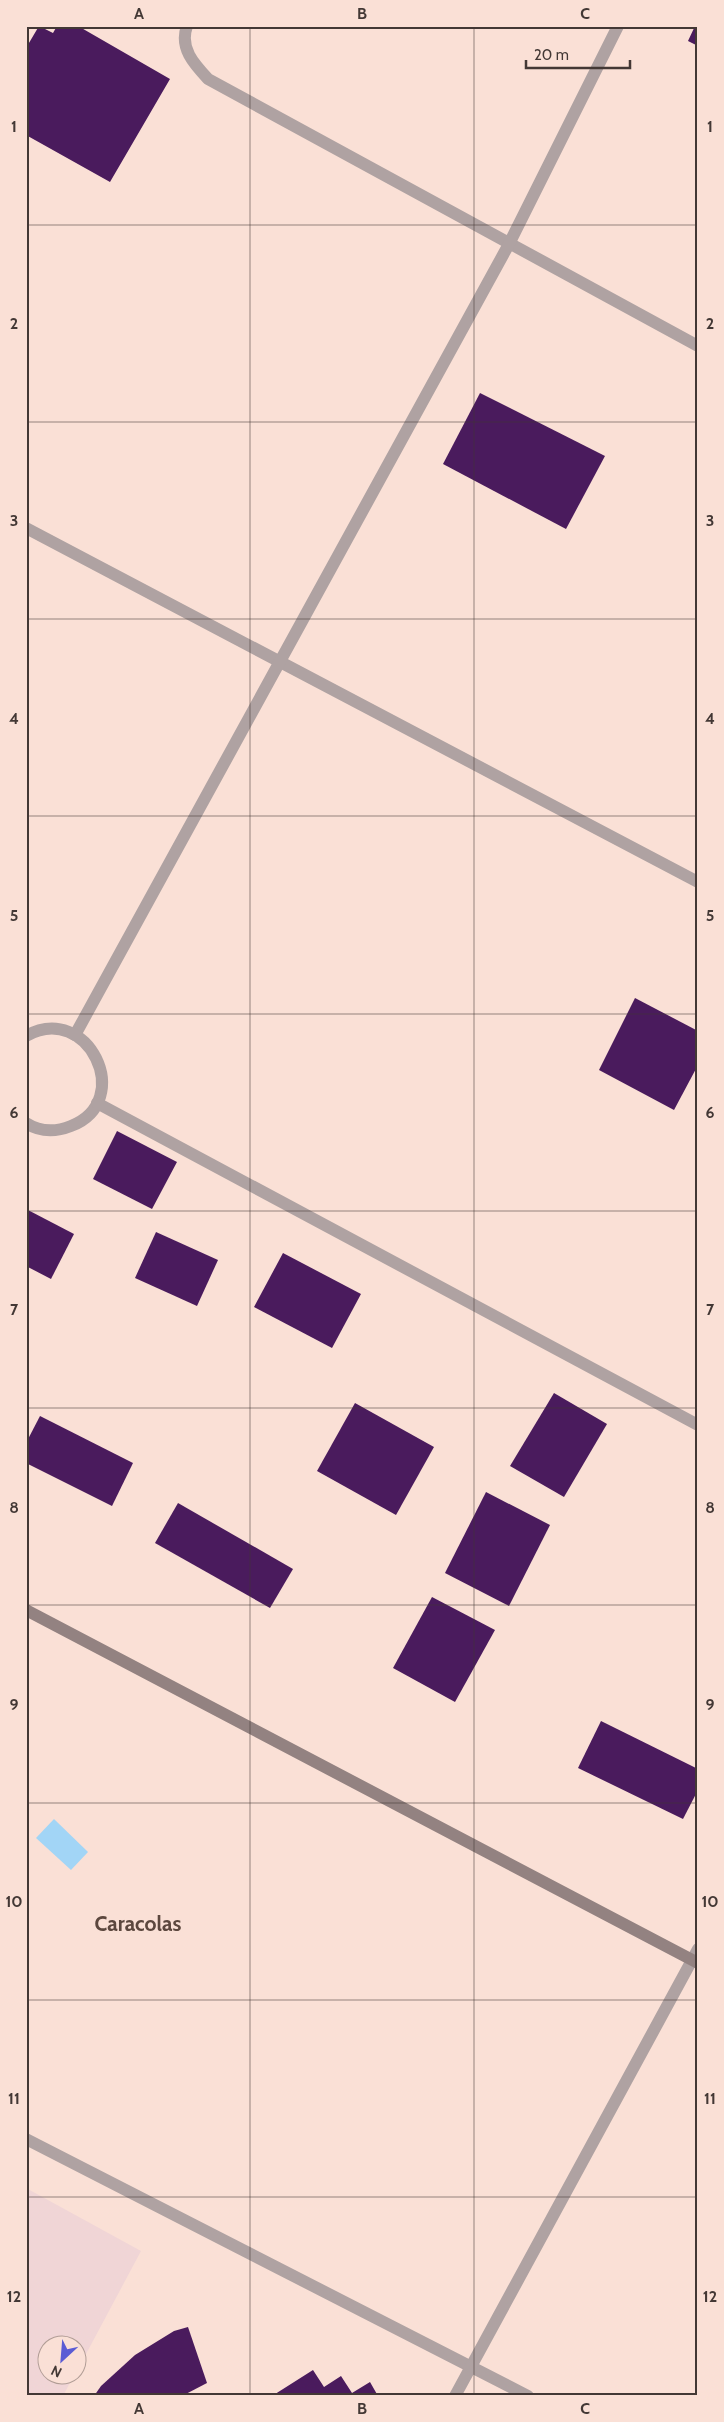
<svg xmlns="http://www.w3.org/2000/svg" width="724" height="2422" viewBox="0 0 724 2422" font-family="Cabin,sans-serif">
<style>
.education{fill:#f0d5d6}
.water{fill:#a2d5f6}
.building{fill:#4a1b5d}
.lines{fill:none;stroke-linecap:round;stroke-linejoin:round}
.street{stroke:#afa2a2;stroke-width:12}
.secondary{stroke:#938281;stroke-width:12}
.grid{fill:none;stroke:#433835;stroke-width:1;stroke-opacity:0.55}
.labels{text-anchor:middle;stroke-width:5;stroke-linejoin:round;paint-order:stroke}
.quarter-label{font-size:21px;font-weight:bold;fill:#5c473e;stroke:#fae0d6}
.neatline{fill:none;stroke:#433835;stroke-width:2}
.grid-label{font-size:16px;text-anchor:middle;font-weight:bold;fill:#433835}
</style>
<rect width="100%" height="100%" fill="#fae0d6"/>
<polygon class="education" points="26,2188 141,2251 78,2369 78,2344 48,2344 48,2374 74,2375 63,2396 26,2396"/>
<polygon class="water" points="54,1819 88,1852 71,1870 36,1838"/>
<g class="building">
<polygon points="39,26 53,33 57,26 78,26 170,79 110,182 26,135 26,48"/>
<polygon points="695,26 698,26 698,46 688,41"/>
<polygon points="480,393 605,456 566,529 443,464"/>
<polygon points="635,998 698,1031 698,1065 674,1110 599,1070"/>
<polygon points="117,1131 177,1162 152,1209 93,1179"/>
<polygon points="26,1209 74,1234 51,1279 26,1266"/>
<polygon points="156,1232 218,1260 197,1306 135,1278"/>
<polygon points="283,1253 361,1294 332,1348 254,1307"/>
<polygon points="554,1393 607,1424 564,1497 510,1466"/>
<polygon points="355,1403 434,1447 396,1515 317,1471"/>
<polygon points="40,1416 133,1463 112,1506 26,1463 26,1443"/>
<polygon points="486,1492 550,1525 509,1606 445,1573"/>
<polygon points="178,1503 293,1569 270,1608 155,1543"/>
<polygon points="432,1597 495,1630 455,1702 393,1668"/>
<polygon points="601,1721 698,1769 698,1790 683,1819 578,1768"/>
<polygon points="188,2327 207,2383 182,2396 94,2396 101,2386 135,2355 174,2331"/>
<polygon points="313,2370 324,2387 341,2376 352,2393 370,2382 378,2396 272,2396"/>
</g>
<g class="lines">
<g class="street">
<path d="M187 26C179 48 194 64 208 79L698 346"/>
<polyline points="26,528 698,882"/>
<polyline points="75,1035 509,244 618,26"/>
<path d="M26 1036C88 1001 136 1101 71 1126 56 1132 40 1132 26 1123"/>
<polyline points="97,1103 698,1425"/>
<polyline points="26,2139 528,2396"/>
<polyline points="455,2396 698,1949"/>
</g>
<polyline class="secondary" points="26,1610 698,1963"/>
</g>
<path class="grid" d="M250 26V2396M474 26V2396M26 225H698M26 422H698M26 619H698M26 816H698M26 1014H698M26 1211H698M26 1408H698M26 1605H698M26 1803H698M26 2000H698M26 2197H698"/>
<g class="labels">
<g class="quarter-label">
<text x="138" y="1931">Caracolas</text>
</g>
</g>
<rect width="724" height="2422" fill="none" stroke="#fae0d6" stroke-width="55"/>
<g transform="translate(62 2360) rotate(206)"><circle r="24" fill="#fae0d6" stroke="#b19d96"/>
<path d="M0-4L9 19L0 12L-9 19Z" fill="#5b5cd4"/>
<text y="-8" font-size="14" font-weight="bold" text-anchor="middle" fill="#433835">N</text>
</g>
<path d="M526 60v8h104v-8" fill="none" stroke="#433835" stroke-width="2.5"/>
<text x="534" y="60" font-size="15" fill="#433835" stroke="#fae0d6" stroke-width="4" paint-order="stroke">20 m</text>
<rect x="28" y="28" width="668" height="2366" class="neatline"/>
<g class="grid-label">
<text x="139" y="19">A</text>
<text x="362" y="19">B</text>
<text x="585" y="19">C</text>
<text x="14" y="132">1</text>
<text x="710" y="132">1</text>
<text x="14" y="329">2</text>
<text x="710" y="329">2</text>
<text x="14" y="526">3</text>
<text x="710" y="526">3</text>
<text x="14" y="724">4</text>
<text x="710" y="724">4</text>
<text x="14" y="921">5</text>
<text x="710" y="921">5</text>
<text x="14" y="1118">6</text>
<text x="710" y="1118">6</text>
<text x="14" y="1315">7</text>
<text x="710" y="1315">7</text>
<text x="14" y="1513">8</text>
<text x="710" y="1513">8</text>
<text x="14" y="1710">9</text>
<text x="710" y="1710">9</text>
<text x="14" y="1907">10</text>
<text x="710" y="1907">10</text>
<text x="14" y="2104">11</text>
<text x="710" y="2104">11</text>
<text x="14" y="2302">12</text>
<text x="710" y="2302">12</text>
<text x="139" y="2414">A</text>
<text x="362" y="2414">B</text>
<text x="585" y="2414">C</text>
</g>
</svg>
